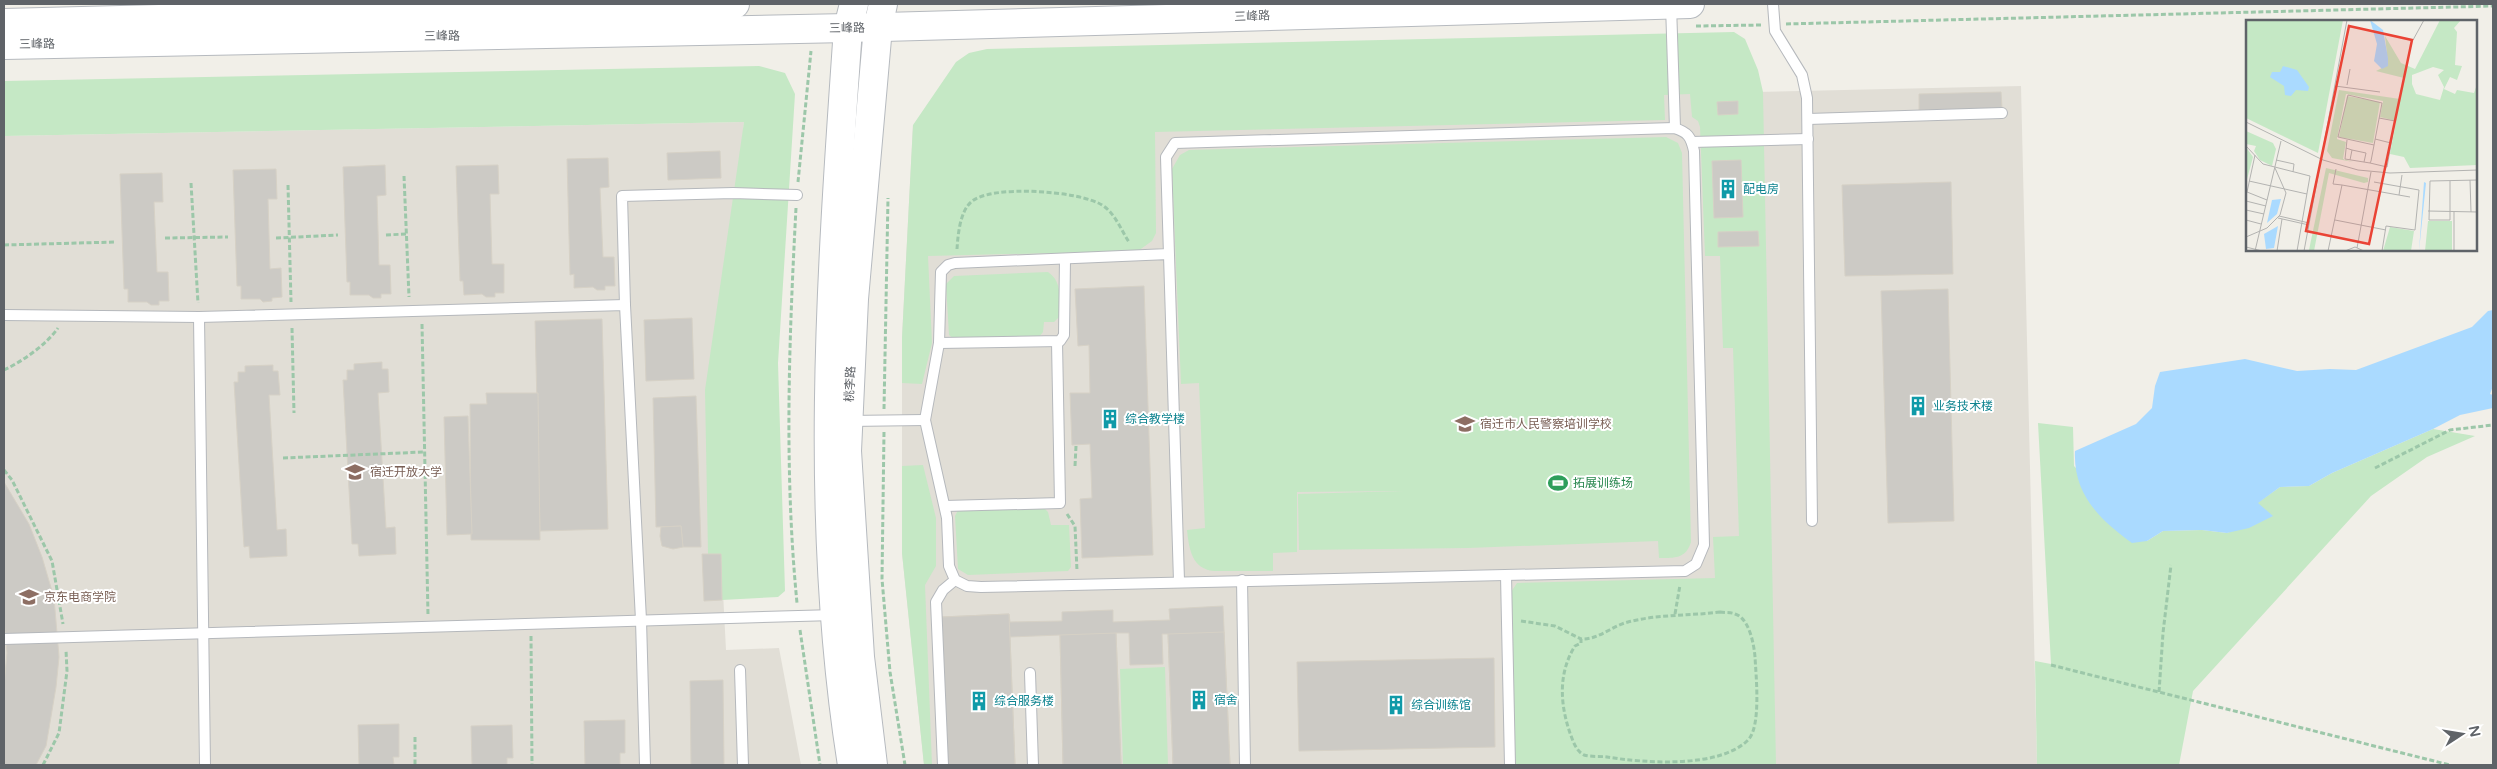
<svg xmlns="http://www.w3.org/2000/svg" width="2497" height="769" viewBox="0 0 2497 769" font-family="'Varela Round','Noto Sans SC',sans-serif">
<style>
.education{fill:#e1ded6}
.green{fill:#c5e8c5}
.water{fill:#aadaff}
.building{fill:#cccac5;stroke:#d6d1c6}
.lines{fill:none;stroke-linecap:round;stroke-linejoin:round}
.service-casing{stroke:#b5b8bc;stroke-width:12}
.secondary-casing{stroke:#b6babf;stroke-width:30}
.path{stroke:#9cc7a9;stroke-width:3;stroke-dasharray:5 2.5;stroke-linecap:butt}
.service{stroke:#fff;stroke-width:10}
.secondary{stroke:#fff;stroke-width:28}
.labels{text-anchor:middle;stroke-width:4;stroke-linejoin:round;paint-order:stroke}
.street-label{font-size:12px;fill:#5f6368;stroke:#fff}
.culture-label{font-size:12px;fill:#0d838f;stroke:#fff;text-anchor:start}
.education-label{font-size:12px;fill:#785e54;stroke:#fff;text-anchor:start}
.leisure-label{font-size:12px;fill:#27864d;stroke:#fff;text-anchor:start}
.inset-road{fill:none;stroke:#b3b3b1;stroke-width:1}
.view{fill:#ea4335;fill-opacity:0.15;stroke:#ea4335;stroke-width:2.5}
.inset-edge{fill:none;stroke:#5f6368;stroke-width:2.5}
</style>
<rect width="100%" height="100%" fill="#f1efe8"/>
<g class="education">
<polygon points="2021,86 2037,765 924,765 902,553 902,338 913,125 1664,94"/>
<polygon points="744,122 709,554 721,554 726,650 779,648 801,765 4,765 4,136"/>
</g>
<g class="green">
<polygon points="1734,32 1745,39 1758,70 1763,92 1776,765 1515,765 1511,592 1517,583 1715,578 1713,537 1739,536 1733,348 1723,348 1720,256 1705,256 1700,127 1698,121 1692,117 1690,94 1664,95 1665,120 1155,132 1156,233 1152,241 1138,251 928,256 932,343 922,384 902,383 902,338 913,125 956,62 969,53 987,49"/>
<polygon points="759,66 785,73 795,94 778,363 785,591 778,597 722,600 721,554 708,554 705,390 744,122 4,136 4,81"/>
<path d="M1666 137 1678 143 1682 153 1691 542C1686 559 1674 558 1659 558L1658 541 1468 548 1299 550 1298 494 1404 491 1297 492V552L1273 553V571H1214C1192 569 1189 549 1187 530L1205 528 1199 383 1181 384 1172 169 1180 155 1189 150Z"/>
<path d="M1048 272C1063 282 1059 299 1060 316L1054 322H1044L1043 332 1039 337 953 338 949 335 946 284 954 276Z"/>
<polygon points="2038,423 2073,427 2074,466 2147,541 2163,531 2202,530 2227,533 2272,516 2257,503 2280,487 2309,486 2332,473 2433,429 2475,436 2427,457 2371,496 2193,691 2179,765 2037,765 2035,661 2051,664"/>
<polygon points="923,465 936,518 936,566 925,585 932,765 924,765 902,553 902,466"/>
<polygon points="1044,508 1048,512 1051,525 1069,525 1071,567 1068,571 968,575 958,569 955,516 958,510"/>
<polygon points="1165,667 1168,765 1123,765 1120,669"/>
</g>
<path class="water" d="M2493 310V386L2490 394 2493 395V408L2460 415 2433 429 2332 473 2309 486 2280 487 2258 503 2273 516 2249 528 2227 533 2202 530 2163 531 2147 541 2132 543C2099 519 2073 494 2075 451L2136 424 2152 408 2155 386 2160 372 2245 359 2297 371 2330 369 2356 370 2472 327 2488 311Z"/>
<g class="building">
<polygon points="2001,92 2002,108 1919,110 1919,94"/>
<polygon points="1738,101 1738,114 1718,115 1717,102"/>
<polygon points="720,151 721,178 668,180 667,153"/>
<polygon points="608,158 609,187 600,188 603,257 614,257 615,286 605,286 605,290 597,290 593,287 574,288 574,274 570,275 567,159"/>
<polygon points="1741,160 1743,217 1714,218 1712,161"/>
<polygon points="385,165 386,195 377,196 379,265 390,265 391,294 381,294 381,298 373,298 369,295 350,295 350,282 347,282 343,167"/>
<polygon points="498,165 499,194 490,194 492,264 504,264 504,293 495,293 495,297 486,297 482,294 464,295 463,281 460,281 456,166"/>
<polygon points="276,169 277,199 268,199 270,269 281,268 282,297 272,298 272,301 263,302 260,299 241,299 241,286 237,286 233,170"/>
<polygon points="162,173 163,202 154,202 157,272 168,272 169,301 159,301 159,305 151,305 147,302 128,302 128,289 124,289 120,174"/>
<polygon points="1951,182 1953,274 1845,276 1842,185"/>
<polygon points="1758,231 1759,246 1718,247 1718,232"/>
<polygon points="1144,286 1153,555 1082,558 1080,499 1092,498 1090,444 1072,445 1070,393 1090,393 1089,345 1078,346 1075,289"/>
<polygon points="1948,289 1954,521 1888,523 1881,291"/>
<polygon points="692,318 694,379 646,381 644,320"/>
<polygon points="602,319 608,529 540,531 535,321"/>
<polygon points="382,362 382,369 388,369 389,392 378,393 386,528 395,527 396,554 359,556 358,544 352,544 343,380 347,380 347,370 354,370 354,364"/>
<polygon points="273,365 273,371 278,371 280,395 269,395 277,530 286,529 287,556 250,558 249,546 244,547 234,382 238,382 238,372 245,372 245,366"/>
<polygon points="486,393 538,393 540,540 471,540 470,404 487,404"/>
<polygon points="696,396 701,547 683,547 681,526 656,527 653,398"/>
<polygon points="468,416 472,534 447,535 444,417"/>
<polygon points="4,482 29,524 42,557 54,598 59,657 56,687 46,746 36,765 4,765 4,686 7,653 4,621"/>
<polygon points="681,526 683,547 673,549 662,546 660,536 661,527"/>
<polygon points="702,554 721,554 722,600 704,601"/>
<polygon points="1223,606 1230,765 1173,765 1168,634 1162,634 1163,664 1130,665 1129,633 1116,633 1121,765 1063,765 1060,635 1010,637 1015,765 948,765 942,617 1009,614 1010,622 1062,621 1062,612 1113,610 1113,622 1170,620 1169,609"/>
<polygon points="1009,614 1015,765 948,765 942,617"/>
<polygon points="1224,632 1230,765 1173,765 1168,634"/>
<polygon points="1116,633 1121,765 1063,765 1060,635"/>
<polygon points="1494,658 1495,747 1299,751 1297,662"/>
<polygon points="723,680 724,765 691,765 690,681"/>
<polygon points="625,720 625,753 620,753 620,765 585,765 584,721"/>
<polygon points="399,724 399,757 393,757 394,765 359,765 358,725"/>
<polygon points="512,725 513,758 507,758 507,765 472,765 471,726"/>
</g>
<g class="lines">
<defs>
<g id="service">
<polyline points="1773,4 1775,31 1802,75 1807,98 1812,521"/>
<polyline points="1671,5 1675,128"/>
<polyline points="1808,119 2002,113"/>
<polyline points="1692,142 1808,139"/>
<path d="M1169 254 955 263 948 265 941 272 939 343 925 420 947 518 949 566 955 580 967 586 981 587 1685 571 1696 564 1704 545 1694 151C1691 137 1688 132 1674 128L1175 143 1166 157 1179 581"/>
<polyline points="625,305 622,196 733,193 797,195"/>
<polyline points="4,315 199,317 625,305 641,620 645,765"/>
<polyline points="199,317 205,765"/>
<polyline points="939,343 1060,341 1064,335 1065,259"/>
<polyline points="848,421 925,420"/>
<polyline points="945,506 1060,503 1057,342"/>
<polyline points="1506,575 1510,765"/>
<polyline points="1242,580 1245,765"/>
<polyline points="4,639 835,615"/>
<polyline points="740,670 743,765"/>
<polyline points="1030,673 1033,765"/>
<polyline points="943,765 936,602 943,590 955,580"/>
</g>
<g id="secondary">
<polyline points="4,23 735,4"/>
<polyline points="4,45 848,28 1690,4"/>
<path d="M852 765C813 520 831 274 848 28L854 4"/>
<polyline points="873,765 860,657 847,451 854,299 878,27 883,4"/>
</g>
</defs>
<use href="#service" class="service-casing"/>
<use href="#secondary" class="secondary-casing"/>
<g class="path">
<polyline points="1786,24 2493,6"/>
<polyline points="1696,26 1763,25"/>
<polyline points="404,176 409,297"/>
<polyline points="798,182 811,51"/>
<polyline points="191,183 198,303"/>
<polyline points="288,185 291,302"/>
<path d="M796 208C789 341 784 470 797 603"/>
<polyline points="386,235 406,234"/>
<polyline points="165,238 228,237"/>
<polyline points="276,238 338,235"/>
<polyline points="4,245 116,242"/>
<path d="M957 249C958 234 960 212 971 202 991 184 1080 191 1102 205 1115 213 1121 230 1129 242"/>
<polyline points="422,324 428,615"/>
<polyline points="292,328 294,413"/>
<path d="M4 370C23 361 46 345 58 328"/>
<polyline points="884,409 888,198"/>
<polyline points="884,432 882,579 890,672 905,765"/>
<polyline points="283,458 424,452"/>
<polyline points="1075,466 1076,446"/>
<polyline points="2375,468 2450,430 2493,425"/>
<polyline points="4,470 12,480 52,561 63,624"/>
<polyline points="1067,514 1075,526 1077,571"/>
<path d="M1720 612C1725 613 1731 612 1735 614 1749 618 1754 644 1755 657 1756 676 1761 724 1749 739 1721 769 1644 763 1607 757 1600 756 1590 757 1584 755 1576 751 1573 741 1570 733 1560 704 1558 673 1575 646L1581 643V639C1598 640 1612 626 1628 622 1659 614 1689 616 1720 612Z"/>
<polyline points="1675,614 1680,585"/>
<polyline points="1521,621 1555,626 1581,639"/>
<polyline points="800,630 820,765"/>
<polyline points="531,636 532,765"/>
<polyline points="2051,665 2450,765"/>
<polyline points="2159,692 2163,633 2171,565"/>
<polyline points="415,737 415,765"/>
<polyline points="43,765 59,733 67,671 66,650"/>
</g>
<use href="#service" class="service"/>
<use href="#secondary" class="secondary"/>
</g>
<defs>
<symbol id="building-bare" viewBox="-9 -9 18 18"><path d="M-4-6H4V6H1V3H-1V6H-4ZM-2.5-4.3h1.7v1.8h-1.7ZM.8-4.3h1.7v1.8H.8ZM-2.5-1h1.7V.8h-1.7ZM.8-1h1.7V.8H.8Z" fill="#0f9aa8" stroke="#fff" stroke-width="2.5" paint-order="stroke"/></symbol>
<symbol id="school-bare" viewBox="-9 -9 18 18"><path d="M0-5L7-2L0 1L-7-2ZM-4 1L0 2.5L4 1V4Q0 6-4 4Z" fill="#8d6e63" stroke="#fff" stroke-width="2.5" paint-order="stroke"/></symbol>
<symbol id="university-bare" viewBox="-9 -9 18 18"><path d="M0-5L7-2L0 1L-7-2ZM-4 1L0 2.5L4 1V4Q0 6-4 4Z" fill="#8d6e63" stroke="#fff" stroke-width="2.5" paint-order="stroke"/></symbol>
<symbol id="stadium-bare" viewBox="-9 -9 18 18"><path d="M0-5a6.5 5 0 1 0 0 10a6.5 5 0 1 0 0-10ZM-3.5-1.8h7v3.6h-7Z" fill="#2e9e5b" stroke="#fff" stroke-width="2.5" paint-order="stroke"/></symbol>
</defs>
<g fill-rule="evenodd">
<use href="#building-bare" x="1714" y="175" width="28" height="28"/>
<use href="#building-bare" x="1904" y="392" width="28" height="28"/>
<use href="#building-bare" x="1096" y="405" width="28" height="28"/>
<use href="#school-bare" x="1451" y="410" width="28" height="28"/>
<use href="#university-bare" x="341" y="458" width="28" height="28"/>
<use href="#stadium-bare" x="1544" y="469" width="28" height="28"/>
<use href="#university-bare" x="15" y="583" width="28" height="28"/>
<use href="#building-bare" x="1185" y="686" width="28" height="28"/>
<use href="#building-bare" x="965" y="687" width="28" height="28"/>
<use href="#building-bare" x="1382" y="691" width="28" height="28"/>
</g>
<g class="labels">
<g class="street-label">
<text transform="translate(1252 16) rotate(-2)" y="4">三峰路</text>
<text transform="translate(847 28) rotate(-1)" y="4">三峰路</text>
<text transform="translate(442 36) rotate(-1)" y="4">三峰路</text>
<text transform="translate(37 44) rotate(-1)" y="4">三峰路</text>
<text transform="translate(850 384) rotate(-87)" y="4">桃李路</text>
</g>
<g class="culture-label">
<text x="1743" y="193">配电房</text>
<text x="1933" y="410">业务技术楼</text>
<text x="1125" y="423">综合教学楼</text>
<text x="1214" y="704">宿舍</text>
<text x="994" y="705">综合服务楼</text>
<text x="1411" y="709">综合训练馆</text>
</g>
<g class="education-label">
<text x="1480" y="428">宿迁市人民警察培训学校</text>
<text x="370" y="476">宿迁开放大学</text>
<text x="44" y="601">京东电商学院</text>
</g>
<g class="leisure-label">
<text x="1573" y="487">拓展训练场</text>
</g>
</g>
<g transform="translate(2246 20)">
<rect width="231" height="231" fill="#f1efe8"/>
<path d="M0 0H97L72 133 0 98ZM194 0H215L208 8 211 12 209 45 216 46 211 60 204 57 198 69 209 74 211 70 228 73 231 64V145L164 148 158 137 144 134 150 101 134 97 137 81 100 74 91 119 100 122 97 139 107 142 86 138 81 131 93 70 154 79 158 58 130 51 142 45 139 16 155 43 169 49ZM187 47 198 50 192 55 198 67 194 80 170 74 166 64V55ZM101 76 134 82 127 123 93 117ZM0 111 27 123 30 129 26 146 14 140 8 131 10 126 0 124ZM0 127 7 137 0 163ZM80 148 122 158V162L118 163 83 153 68 231 63 230ZM182 201H206V231H179ZM144 207 168 211 165 231H137Z" fill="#c5e8c5" fill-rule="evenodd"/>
<path d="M124 0 137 10 142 38V46L136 49 128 41 131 24ZM37 46 51 50 63 67 62 71 50 70 45 76 39 75 38 66 24 57 26 52H34ZM178 162 180 163 173 231ZM35 179 31 194 21 203 26 180ZM32 206 28 228 20 229 18 214Z" fill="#aadaff"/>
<path class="inset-road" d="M167 20 178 0M101 65 104 49M89 66 134 72M0 102 77 140 112 150 144 153 232 150M129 119 145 123M101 120 99 139 124 143 125 141 136 83 102 75 92 117 128 125M0 126 17 144 64 156 51 231M100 128 106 130 104 140M106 130 120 133 118 142M30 140 48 144 47 152M124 143 141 147 149 101 133 98M90 149 87 164 96 165M224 160 225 192M3 161 61 174M204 161V200H183L184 161 232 160M128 162 173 170 169 210 140 206 136 231M1 172 9 135M1 172 21 180M153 175 156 155M0 181 20 186M0 190 18 194M182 191 232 192M208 192V231M33 196 63 203M32 198 63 205M0 200 15 204M89 200 140 210M0 217 21 208 34 195 40 173 29 148M0 227 16 231M111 228 125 152M9 231 35 121M31 231 36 199M58 231 101 0M82 231 96 165 164 177M99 231 109 227 118 231"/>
<path class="view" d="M103 6 166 20 123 224 60 211Z"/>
<rect width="231" height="231" class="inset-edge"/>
</g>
<rect width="2497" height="769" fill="none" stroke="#5f6368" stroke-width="10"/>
<g transform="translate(2462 734) rotate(78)" stroke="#ffffff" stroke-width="4" paint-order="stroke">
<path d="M0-4L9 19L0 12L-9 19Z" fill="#5f6368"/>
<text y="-8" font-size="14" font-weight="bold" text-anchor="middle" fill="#5f6368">N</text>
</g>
</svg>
